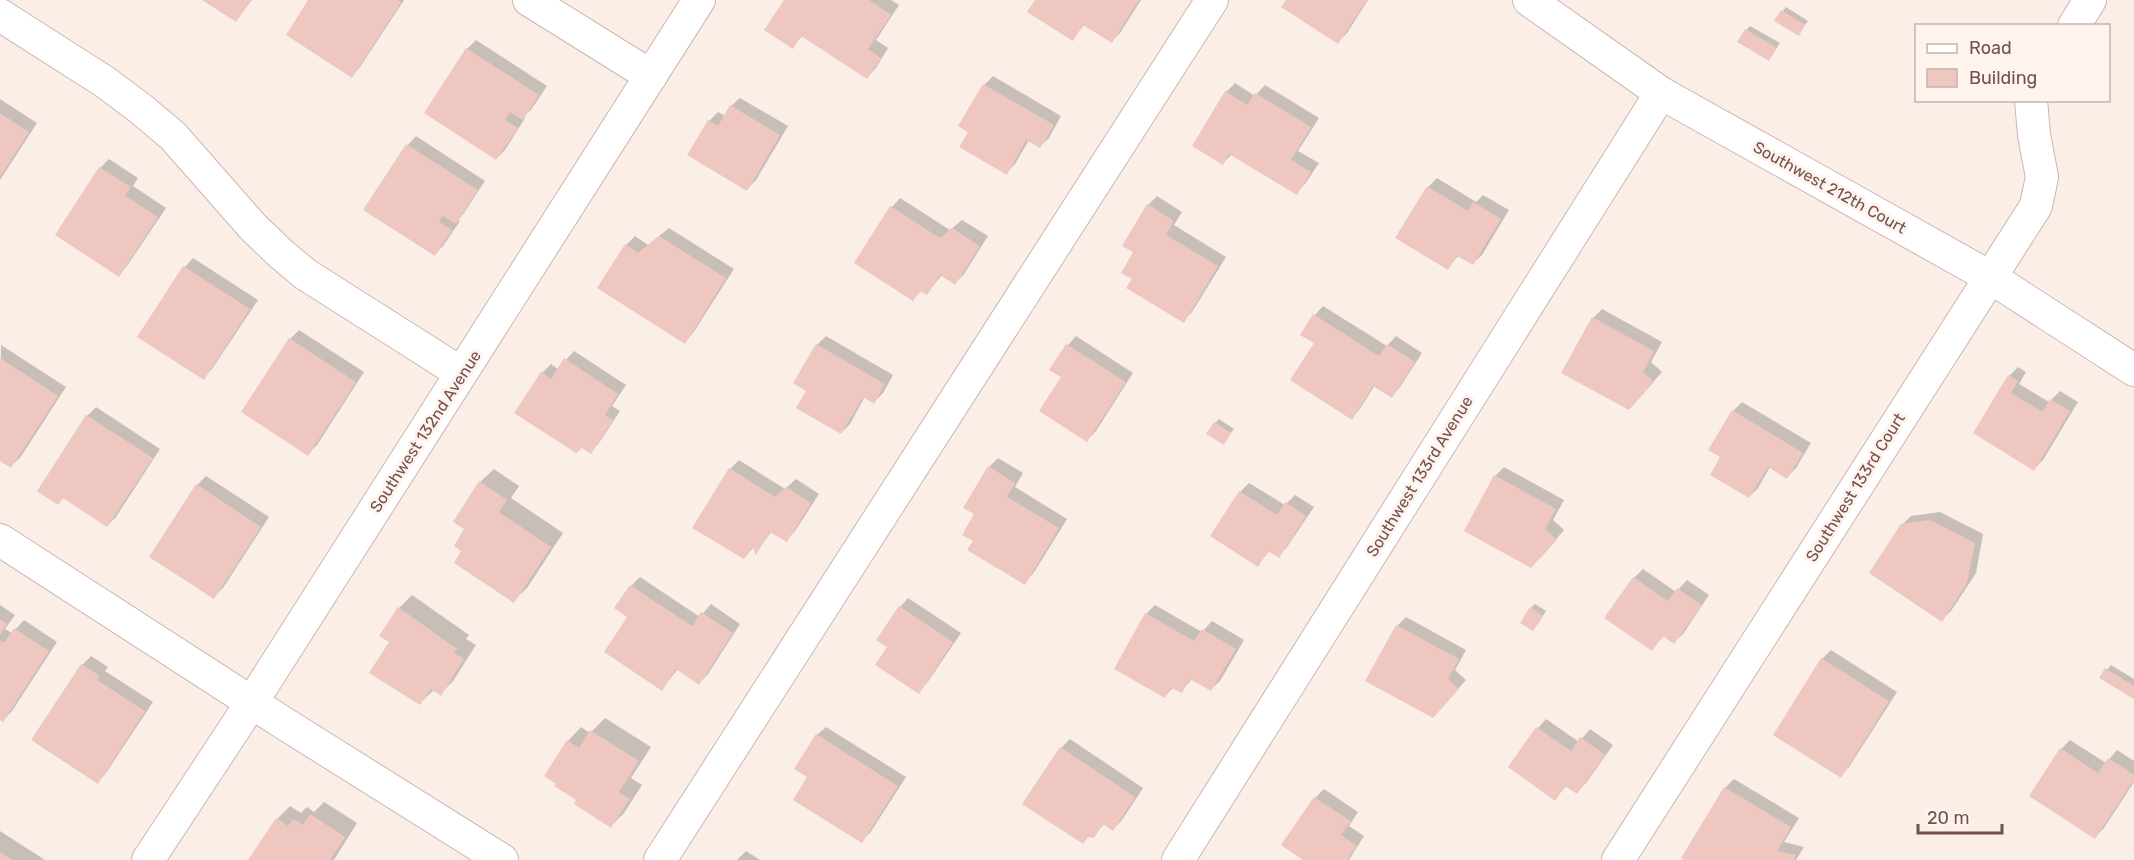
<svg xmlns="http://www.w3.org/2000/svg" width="2134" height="860" viewBox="0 0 2134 860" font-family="Rubik,sans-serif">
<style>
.shadow{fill:#0003}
.building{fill:#eec8c0}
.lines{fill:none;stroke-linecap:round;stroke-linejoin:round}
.minor-casing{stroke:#ceb6b0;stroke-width:34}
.minor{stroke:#fff;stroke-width:32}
.labels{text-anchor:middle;stroke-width:6;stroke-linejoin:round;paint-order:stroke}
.street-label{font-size:16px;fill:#73514d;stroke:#fef3ed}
</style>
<rect width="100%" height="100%" fill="#fbeee7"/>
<g class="shadow">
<polygon points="205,0 252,0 236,20"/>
<polygon points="310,0 404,0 360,67 352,76"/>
<polygon points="786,0 891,0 899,5 876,40 888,48 876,68 867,77 803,35 792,47"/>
<polygon points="1036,0 1141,0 1120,33 1112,41 1085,24 1072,39"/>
<polygon points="1288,0 1368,0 1347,33 1338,42"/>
<polygon points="1786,7 1808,21 1798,34 1776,20"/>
<polygon points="1750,26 1780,43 1768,60 1746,30"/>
<polygon points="476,40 547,86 531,110 523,117 525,118 505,150 496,159 426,113 467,49"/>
<polygon points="993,76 1061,116 1049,138 1040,146 1029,140 1015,164 1006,173 970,131 960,126 984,85"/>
<polygon points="1235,83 1255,96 1265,85 1319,118 1298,151 1319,163 1305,184 1296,193 1232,154 1223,163 1226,92"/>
<polygon points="740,98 788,126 756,180 747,189 709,121 718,112 725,116 731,106"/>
<polygon points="0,99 37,123 0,180"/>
<polygon points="416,136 485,181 464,213 458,220 460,221 443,246 435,254 365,209 408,145"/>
<polygon points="109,159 138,178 133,186 166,208 127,266 119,275 57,235 101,167"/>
<polygon points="1437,178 1476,202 1483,195 1509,210 1482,255 1473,263 1459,255 1448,268 1428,187"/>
<polygon points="1157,196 1182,212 1174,225 1226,257 1192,312 1183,321 1135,252 1148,205"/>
<polygon points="900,198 950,230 962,220 988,236 964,274 955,283 942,275 927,293 922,290 913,299 856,263 892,207"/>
<polygon points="669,228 734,269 693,333 685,342 626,245 635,236 648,245"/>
<polygon points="193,258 258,300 212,369 203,378 139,337 185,267"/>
<polygon points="1323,306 1387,346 1396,336 1422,353 1400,387 1392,396 1375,385 1360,409 1351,418 1316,343 1303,334 1315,315"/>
<polygon points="1602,309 1662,342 1651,362 1662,372 1637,400 1593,318"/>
<polygon points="299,330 364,372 317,445 308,454 243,411 290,339"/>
<polygon points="826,336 893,375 883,393 874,402 865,396 850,424 841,433 808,390 817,345"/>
<polygon points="1076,336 1133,373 1096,431 1087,440 1063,377 1051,370 1068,345"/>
<polygon points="1,345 66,387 20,458 11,466 0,459"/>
<polygon points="574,351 626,385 612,406 620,411 599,443 590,452 542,373 551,364 558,369"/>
<polygon points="2018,367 2026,372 2019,384 2049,402 2060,391 2078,402 2043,460 2034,469 1975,433 2009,376"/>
<polygon points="1742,402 1811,443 1796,468 1787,477 1770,467 1758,488 1749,497 1722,457 1710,449 1733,411"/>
<polygon points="96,407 160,449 116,517 107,526 64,497 58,503 39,491 87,416"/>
<polygon points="1219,419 1234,429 1223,443 1215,423"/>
<polygon points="998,458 1023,473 1015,487 1067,519 1033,574 1024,583 975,541 976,514 989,467"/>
<polygon points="739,460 785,489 796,479 819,494 795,531 786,540 772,531 756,552 754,547 744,558 730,469"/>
<polygon points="1504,467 1564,500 1553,520 1564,530 1540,558 1495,476"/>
<polygon points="494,469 519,486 511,498 563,533 527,588 513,601 464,551 480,482"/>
<polygon points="206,476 269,517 223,588 214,597 197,485"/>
<polygon points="1249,483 1285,505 1295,495 1314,507 1287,547 1279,556 1270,550 1258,565 1212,536 1240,492"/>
<polygon points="1940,512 1983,534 1976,573 1951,611 1942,620 1902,525 1911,516"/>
<polygon points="1643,569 1676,592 1687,580 1709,595 1683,634 1674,642 1664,636 1652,649 1634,578"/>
<polygon points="640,577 700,617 711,604 740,624 708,674 699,683 678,669 662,689 629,616 631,586"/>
<polygon points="412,595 469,635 466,639 476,645 453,681 440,694 434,690 420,703 391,641 399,608"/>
<polygon points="908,598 961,633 927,683 918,692 889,647 900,607"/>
<polygon points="1535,604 1546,611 1537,625 1531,608"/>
<polygon points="0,605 15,615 5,629 12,633 24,620 57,642 12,711 3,720 0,718"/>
<polygon points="1155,605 1202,632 1212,621 1244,640 1220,681 1211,689 1192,679 1181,691 1174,687 1165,696 1146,614"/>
<polygon points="1406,617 1466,650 1455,670 1466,680 1442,707 1367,680 1398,625"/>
<polygon points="1831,650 1897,692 1849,767 1840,776 1822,659"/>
<polygon points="91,656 108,667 105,671 153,702 106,773 98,782 82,665"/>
<polygon points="2111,665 2134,679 2134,698 2101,677"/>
<polygon points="605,718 651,747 631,778 642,785 624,813 611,826 546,776 568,741 581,727 590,733"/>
<polygon points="1546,719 1579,742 1590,729 1613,745 1586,783 1577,792 1567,785 1555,799 1510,767 1538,728"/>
<polygon points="826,727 906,777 870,833 861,841 809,777 817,735"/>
<polygon points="1070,739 1143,788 1122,820 1113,829 1105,823 1093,836 1061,748"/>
<polygon points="2070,740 2106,763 2117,750 2134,761 2134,782 2104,828 2095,837 2061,749"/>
<polygon points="1734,779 1799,818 1784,842 1804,847 1796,860 1687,860 1725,788"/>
<polygon points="1324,789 1358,812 1349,826 1364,836 1349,860 1306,860 1315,798"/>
<polygon points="324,802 357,823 334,860 250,860 277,819 290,806 301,813 307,807 314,812"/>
<polygon points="0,831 45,860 0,860"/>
<polygon points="746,851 760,860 737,860"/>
</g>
<g class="building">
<polygon points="202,0 251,0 236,22"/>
<polygon points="308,0 398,0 401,2 352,78 286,35"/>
<polygon points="784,0 869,0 891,15 868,49 881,58 867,79 801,36 793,49 764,30"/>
<polygon points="1035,0 1139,0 1112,43 1083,25 1073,41 1027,12"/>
<polygon points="1286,0 1367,0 1338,44 1281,7"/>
<polygon points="1781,10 1805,25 1799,36 1774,21"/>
<polygon points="1745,29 1777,48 1769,61 1737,42"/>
<polygon points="466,48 539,95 523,120 510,112 505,120 518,128 496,160 424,113"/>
<polygon points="983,84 1054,125 1040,148 1026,140 1007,175 959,147 968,132 958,126"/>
<polygon points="1225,91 1247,105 1255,93 1311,127 1291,160 1311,172 1297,195 1229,154 1223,165 1192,146"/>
<polygon points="730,105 780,135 747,191 687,155 708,120 718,126"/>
<polygon points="0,113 29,132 0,177"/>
<polygon points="406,144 478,190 456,224 443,216 439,222 452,230 435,256 363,210"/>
<polygon points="99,167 131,187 125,196 158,217 119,277 55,235"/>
<polygon points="1427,186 1468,211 1473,202 1501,219 1473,265 1457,256 1448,270 1395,238"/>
<polygon points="1147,204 1174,221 1166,235 1218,266 1184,323 1126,288 1132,279 1121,273 1133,252 1122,246"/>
<polygon points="890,206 940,238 952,228 980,246 955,285 940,275 927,295 920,291 913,301 854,263"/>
<polygon points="659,236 726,278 685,344 597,288 625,244 638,253"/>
<polygon points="183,266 250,309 204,380 137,337"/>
<polygon points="1313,314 1379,356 1387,344 1415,362 1392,398 1373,386 1352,420 1290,380 1314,343 1300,335"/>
<polygon points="1592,317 1654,351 1643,372 1654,382 1629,410 1561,373"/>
<polygon points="289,338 356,382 308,456 241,412"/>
<polygon points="816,344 885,384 874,404 863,397 841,434 796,408 806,391 793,383"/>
<polygon points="1066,344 1126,382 1087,442 1039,411 1061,377 1049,370"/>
<polygon points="0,358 58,396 11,468 0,461"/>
<polygon points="564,358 618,394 605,415 613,420 591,454 582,448 576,453 514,413 541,372 551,379"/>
<polygon points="2008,375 2018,381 2011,393 2042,412 2050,399 2070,411 2034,471 1973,433"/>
<polygon points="1732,410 1803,453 1787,479 1768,467 1749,498 1710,475 1720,457 1708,450"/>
<polygon points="86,415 153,458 107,527 63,498 58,505 37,491"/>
<polygon points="1214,422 1231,433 1224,445 1206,434"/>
<polygon points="988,466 1015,483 1007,497 1059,528 1025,585 967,550 973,541 962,535 974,514 963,508"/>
<polygon points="729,468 775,497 786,487 811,503 787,542 770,532 756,555 753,547 744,559 692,528"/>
<polygon points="1494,475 1556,509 1545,529 1557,540 1531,568 1464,531"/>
<polygon points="479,481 507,500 499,512 551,547 514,603 454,563 461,551 454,546 464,529 453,522"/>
<polygon points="196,484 261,527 214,599 149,557"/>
<polygon points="1239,491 1277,515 1285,502 1306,516 1279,558 1268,551 1258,567 1210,536"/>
<polygon points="1930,520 1975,543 1967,583 1942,622 1869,573 1901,524"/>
<polygon points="1633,577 1668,601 1677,588 1702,605 1674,644 1663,636 1652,651 1604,618"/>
<polygon points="630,585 692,626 701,612 733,633 699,685 676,669 662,691 604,652 627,617 614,608"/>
<polygon points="899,606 953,642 919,694 875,665 887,647 876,640"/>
<polygon points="398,607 457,649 454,653 464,659 441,696 431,689 420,705 369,673 389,642 379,636"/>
<polygon points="1530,607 1543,616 1533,631 1520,623"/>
<polygon points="1145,613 1194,641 1202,629 1236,649 1211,691 1190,679 1182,693 1171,688 1165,698 1114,669"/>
<polygon points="0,619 7,624 0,635"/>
<polygon points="1396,625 1459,659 1448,679 1459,689 1433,718 1365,681"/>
<polygon points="14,628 49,651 3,722 0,720 0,640 4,643"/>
<polygon points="1821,658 1889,701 1841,778 1773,735"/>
<polygon points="81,664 100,676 97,680 145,711 98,784 31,740"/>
<polygon points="2105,668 2134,686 2134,699 2099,678"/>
<polygon points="1536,727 1571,751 1580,737 1605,755 1577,794 1565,786 1555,801 1508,767"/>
<polygon points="590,730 639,761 619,792 630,799 611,828 574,804 576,800 554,786 556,784 544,776 567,740 579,748"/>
<polygon points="816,734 898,786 862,843 793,800 807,777 794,769"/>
<polygon points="1060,747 1135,797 1113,831 1103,824 1094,838 1088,837 1083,844 1022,804"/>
<polygon points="2060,748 2098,773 2108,758 2134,775 2134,780 2095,839 2029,796"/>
<polygon points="1724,787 1791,827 1777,851 1796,855 1794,860 1684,860 1681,858"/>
<polygon points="1314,797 1351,821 1341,835 1357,846 1347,860 1303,860 1281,845"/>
<polygon points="310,814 345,837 330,860 248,860 276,818 288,826 293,819 303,825"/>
<polygon points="0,852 12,860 0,860"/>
</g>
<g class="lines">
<defs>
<g id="minor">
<polyline points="529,0 651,76"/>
<polyline points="1529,0 1661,93 1990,277 2134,370"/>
<polyline points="0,15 105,82 141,109 173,136 253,227 280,253 305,274 461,373"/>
<polyline points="2074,26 2090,0"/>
<polyline points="0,540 282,722 502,860"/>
<polyline points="148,860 252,702 699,0"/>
<polyline points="660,860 1212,0"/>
<polyline points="1178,860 1661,93"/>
<polyline points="1618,860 2036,206 2042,177 2034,135 2031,100"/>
</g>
</defs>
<use href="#minor" class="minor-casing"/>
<use href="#minor" class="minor"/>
</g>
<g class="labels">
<g class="street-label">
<text transform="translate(1830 187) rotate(29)" y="6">Southwest 212th Court</text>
<text transform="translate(425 431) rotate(-57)" y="6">Southwest 132nd Avenue</text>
<text transform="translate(1419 476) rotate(-58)" y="6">Southwest 133rd Avenue</text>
<text transform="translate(1855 487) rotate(-58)" y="6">Southwest 133rd Court</text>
</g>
</g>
<rect x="1915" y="24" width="195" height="78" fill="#fef3ed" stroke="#c6b2ad" stroke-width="1.5"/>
<rect x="1927" y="44" width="30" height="9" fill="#ffffff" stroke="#c6b2ad" stroke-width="1.5"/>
<text x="1969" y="54" font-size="18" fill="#73514d">Road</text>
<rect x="1927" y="69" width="30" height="18" fill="#eec8c0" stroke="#c6b2ad" stroke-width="1.5"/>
<text x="1969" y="84" font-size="18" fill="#73514d">Building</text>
<path d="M1918 824v9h84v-9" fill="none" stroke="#73514d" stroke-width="3"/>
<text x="1927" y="824" font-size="18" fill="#73514d" stroke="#fef3ed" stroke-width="4.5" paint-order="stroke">20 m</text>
</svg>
